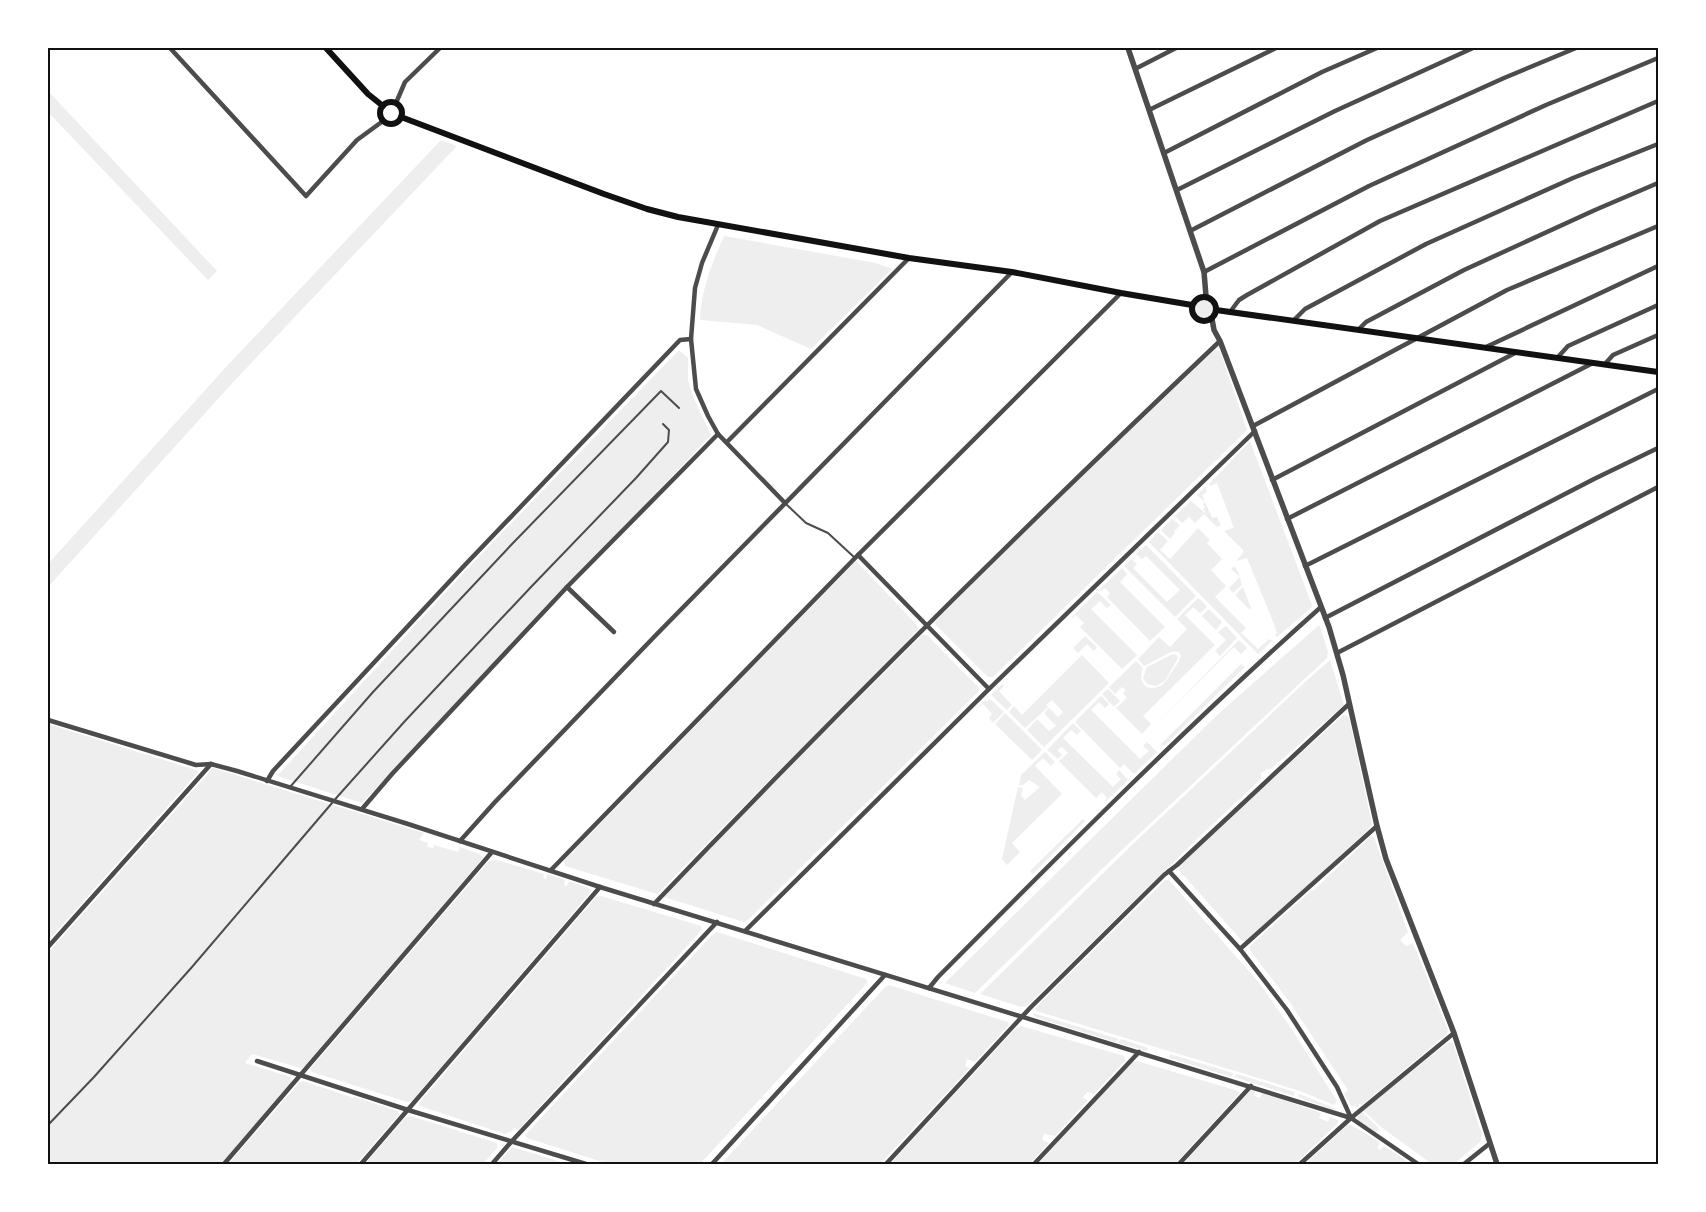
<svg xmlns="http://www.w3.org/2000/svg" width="1706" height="1212" viewBox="0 0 1706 1212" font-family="Montserrat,sans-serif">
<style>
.green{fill:#eee}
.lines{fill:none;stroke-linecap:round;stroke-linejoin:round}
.service{stroke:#4c4c4c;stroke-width:2}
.minor{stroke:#4c4c4c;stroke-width:4.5}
.tertiary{stroke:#4c4c4c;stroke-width:5.5}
.secondary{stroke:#111;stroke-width:6}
.neatline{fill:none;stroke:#111;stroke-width:2}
</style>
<rect width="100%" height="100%" fill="#fff"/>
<g class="green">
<polygon points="48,91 217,271 208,280 48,112"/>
<polygon points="441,140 457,146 236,379 48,587 48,564 226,367"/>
<path d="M724 236 876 263 892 269 811 349 757 325 700 320C701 290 712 263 724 236Z"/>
<circle cx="1204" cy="309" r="9"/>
<polygon points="679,350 688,358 688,381 695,401 711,435 362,803 277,776 468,568"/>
<polygon points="1215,350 1220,351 1247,430 993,677 988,677 935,624 936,621 1064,492"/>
<polygon points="1250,441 1312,605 1312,607 1277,637 1275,635 1277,633 1274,624 1247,558 1236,561 1243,553 1243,550 1224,531 1234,528 1217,483 1210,486 1209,484"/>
<polygon points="1205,487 1207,492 1202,495 1212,518 1217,517 1221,525 1217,527 1204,514 1195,523 1189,517 1182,523 1175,516 1191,501 1205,513 1206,512 1203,509 1205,507 1203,504 1205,502 1197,495"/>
<polygon points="1172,519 1180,525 1174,532 1175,533 1170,539 1161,530"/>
<polygon points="1198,528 1210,540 1207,543 1222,559 1211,570 1226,586 1215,597 1246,628 1241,633 1258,649 1269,639 1272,641 1258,654 1149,542 1158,532 1168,541 1160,550 1170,559"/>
<polygon points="1146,545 1196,596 1175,617 1124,566 1131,559 1137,564 1133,568 1167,602 1180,590 1146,556 1142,559 1136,554"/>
<polygon points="856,561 917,625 918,630 657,894 565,866 564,861"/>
<path d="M1234 566C1239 571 1240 578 1242 585L1233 593 1229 588 1240 577 1231 569Z"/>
<polygon points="1122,568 1127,574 1120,582 1165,627 1150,641 1107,597 1110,593 1105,588 1101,591 1099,590"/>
<polygon points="1243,587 1251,608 1250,610 1235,595"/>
<polygon points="1097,592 1111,605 1107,608 1100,601 1091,609 1137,655 1122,669 1080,627 1084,623 1076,615 1073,618 1072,617"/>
<path d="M1198 598 1206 605V608L1200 613 1193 607 1185 615 1215 645 1143 716 1151 724 1142 734 1116 708 1127 698 1123 693 1126 690 1122 687 1115 694 1109 687 1136 661 1143 668C1141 673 1140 678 1143 683 1145 687 1149 688 1153 688 1165 687 1167 679 1173 670 1178 664 1188 649 1171 652L1144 666 1138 659 1159 637 1170 647 1187 629 1177 619Z"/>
<polygon points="1209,609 1222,622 1216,630 1202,616"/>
<polygon points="1226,626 1237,638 1220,656 1215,651 1226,640 1218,632"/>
<polygon points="1318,626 1320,626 1328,652 1327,658 1107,864 975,993 945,983 1216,716"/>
<polygon points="922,635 927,635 979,688 979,691 749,919 744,922 664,897 764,793"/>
<polygon points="1085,636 1097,647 1094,651 1087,644 1078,653 1073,648"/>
<polygon points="1239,640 1247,648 1241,654 1234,647 1145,736"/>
<polygon points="1173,654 1177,655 1178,658 1165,681 1156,686 1147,684 1143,678 1147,667"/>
<polygon points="1082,655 1109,683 1044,747 1027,730 1037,719 1049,731 1056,726 1044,713 1049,708 1058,717 1063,712 1052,700 1046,705 1048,707 1025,728 1009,712 1014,706 1022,715"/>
<polygon points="1330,660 1344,705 1271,769 1267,769 1261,773 1261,779 1197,839 1027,1006 1021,1007 980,994 1132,845 1304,683"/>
<polygon points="1241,664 1245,667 1164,746 1161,744"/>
<polygon points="1002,684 1004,686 999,691 1012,705 1007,710 991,695"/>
<polygon points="1108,689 1120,701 1114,707 1102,694"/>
<polygon points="1101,696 1109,704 1105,708 1099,702 1091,710 1140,759 1149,751 1143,746 1147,742 1157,752 1134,774 1124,764 1120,768 1075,722"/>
<polygon points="990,699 1004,712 993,723 989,718 992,714 983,704 979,707 985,700 987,702"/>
<polygon points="1005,713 1042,750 1032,760 995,724"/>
<polygon points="1343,715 1347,716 1349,718 1372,824 1369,829 1247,941 1242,941 1179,870 1179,866 1226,822 1229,820 1229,818"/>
<polygon points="1073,723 1081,731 1077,735 1071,730 1063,738 1113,787 1121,779 1116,774 1119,770 1128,780 1103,804 1107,798 1102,792 1096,798 1059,761 1068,753 1062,747 1057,750 1062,755 1058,759 1047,750"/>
<polygon points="48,724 199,771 48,941"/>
<polygon points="1045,752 1055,762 1051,766 1043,758 1035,766 1062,794 1012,843 1020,852 1007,865 1002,859 1018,787 1023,788 1021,796 1025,800 1040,787 1029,780 1023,785 1019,785 1021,775"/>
<polygon points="213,768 424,833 419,840 428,843 427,847 433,848 434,845 458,852 460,847 480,854 483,858 305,1067 300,1068 252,1054 245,1063 291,1077 292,1082 221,1164 48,1164 48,953"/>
<polygon points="1083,819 1085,821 1033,874 1030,871"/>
<polygon points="1371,836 1374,837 1408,932 1400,940 1406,946 1413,943 1448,1030 1447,1034 1362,1105 1359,1104 1359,1107 1351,1106 1344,1094 1348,1090 1291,1004 1250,950 1250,946 1312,890 1313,891"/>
<polygon points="497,860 544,874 543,878 546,879 547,874 565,880 564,885 567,886 569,881 589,888 591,891 590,893 412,1101 407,1102 312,1072 310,1069 489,861"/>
<polygon points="1165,880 1169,880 1260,984 1291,1028 1337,1101 1334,1105 1300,1091 1245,1074 1036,1011 1035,1008"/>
<polygon points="601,896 701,926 702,930 518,1130 514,1127 512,1131 505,1134 420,1106 419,1103 596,897"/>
<polygon points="717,932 866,979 868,982 700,1164 609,1164 527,1138 525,1135 713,934"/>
<polygon points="889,985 1008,1022 1009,1025 975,1062 967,1059 965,1066 970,1068 880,1164 721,1164 885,987"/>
<polygon points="1033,1013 1119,1039 1115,1042 1038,1018 1034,1016"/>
<polygon points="1021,1026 1124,1056 1126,1060 1094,1094 1087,1092 1086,1095 1084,1095 1083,1098 1088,1100 1055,1136 1044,1134 1042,1140 1049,1143 1029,1164 890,1164 1016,1028"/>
<polygon points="1121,1039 1148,1048 1147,1051 1118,1043"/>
<polygon points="1449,1042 1453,1043 1482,1135 1480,1142 1454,1164 1432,1164 1381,1127 1363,1110"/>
<polygon points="1170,1054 1233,1073 1232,1077 1169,1058"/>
<polygon points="1137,1061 1238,1091 1240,1093 1175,1164 1038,1164 1132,1062"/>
<polygon points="1237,1074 1295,1092 1294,1096 1234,1077"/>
<polygon points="303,1081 351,1097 352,1099 354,1097 398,1111 399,1115 356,1164 228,1164 299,1083"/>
<polygon points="1252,1089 1255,1090 1254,1096 1260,1098 1262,1092 1264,1093 1321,1113 1319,1118 1328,1122 1330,1117 1338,1120 1338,1123 1295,1164 1183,1164"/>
<polygon points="1299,1094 1337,1109 1333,1110 1298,1097"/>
<polygon points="1362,1112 1379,1128 1376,1132 1358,1120 1358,1116"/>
<polygon points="411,1116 497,1143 497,1148 483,1164 365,1164 406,1117"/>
<polygon points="1348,1125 1351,1125 1380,1142 1377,1148 1381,1150 1384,1146 1411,1164 1305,1164"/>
<polygon points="512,1147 568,1164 497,1164"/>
</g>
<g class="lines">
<g class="service">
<polyline points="786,504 806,523 828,533 855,558"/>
<polyline points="290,787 373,692 513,543 661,391 679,408"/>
<polyline points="48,1125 94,1077 192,967 338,796 405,721 531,587 636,478 668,442 669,430 663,424"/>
</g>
<g class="minor">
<polyline points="170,48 306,196 357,140 383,121"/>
<polyline points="1135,69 1176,48"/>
<polyline points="396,103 405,82 440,48"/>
<polyline points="1149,110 1276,48"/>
<polyline points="1164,153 1322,72 1377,48"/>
<polyline points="1177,190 1335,111 1473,48"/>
<polyline points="718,225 702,263 695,288 691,339 696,389 708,416 718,434 785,503"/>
<polyline points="1190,231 1367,140 1504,78 1576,48"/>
<polyline points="1204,272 1369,186 1546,105 1658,58"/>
<polyline points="1230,312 1239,300 1247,295 1380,221 1658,101"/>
<polyline points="1294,320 1305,309 1426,244 1573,178 1658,144"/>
<polyline points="1359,329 1366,322 1464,270 1595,210 1658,183"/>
<polyline points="1486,347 1658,266"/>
<polyline points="1558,357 1568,346 1658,305"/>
<polyline points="1605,364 1613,355 1658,335"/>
<polyline points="1253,426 1507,290 1658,226"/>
<polyline points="727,442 909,258"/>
<polyline points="1272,480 1517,352"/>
<polyline points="1287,519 1593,363"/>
<polyline points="858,555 989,689"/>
<polyline points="1305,566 1658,389"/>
<polyline points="567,587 614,632"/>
<polyline points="1325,618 1594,479 1658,448"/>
<polyline points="1337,653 1658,487"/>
<polyline points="48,720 196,765 211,764 237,771 408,824 600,887 1351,1118 1418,1164"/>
<polyline points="267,781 273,771 463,567 680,340 691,339"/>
<polyline points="362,809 392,774 567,587 718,434"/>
<polyline points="460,841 495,802 655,636 1012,272"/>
<polyline points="551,870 858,555 1121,293"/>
<polyline points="1169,871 1240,949 1287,1010 1337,1087 1351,1118"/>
<path d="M654 904C838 711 1027 524 1220 341"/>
<polyline points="745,931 989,689 1255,431"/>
<polyline points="48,947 211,764"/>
<polyline points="1240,949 1377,826"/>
<path d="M929 988 938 977C1063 851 1188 725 1321 607"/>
<polyline points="257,1061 408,1110 586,1164"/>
<polyline points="224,1164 492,852"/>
<polyline points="361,1164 600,887"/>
<polyline points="492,1164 512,1141 717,922"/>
<polyline points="712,1164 885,975"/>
<polyline points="886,1164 1030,1008 1164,875 1177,865 1349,704"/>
<polyline points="1034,1164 1139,1052"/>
<polyline points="1179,1164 1251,1086"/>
<polyline points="1300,1164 1351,1118 1454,1033"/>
<polyline points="1464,1164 1489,1144"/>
</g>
<g class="tertiary">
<polyline points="1128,48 1204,272 1206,296"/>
<polyline points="1212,319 1214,330 1220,341 1329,627 1343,675 1377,826 1386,859 1454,1033 1497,1164"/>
</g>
<g class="secondary">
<polyline points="326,48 368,94 383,106"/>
<circle cx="391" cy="113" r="11"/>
<polyline points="401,117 604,194 647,209 678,217 909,258 1012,272 1121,293 1192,305"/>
<circle cx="1204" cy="309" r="12"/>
<polyline points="1216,310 1658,372"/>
</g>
</g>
<rect width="1706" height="1212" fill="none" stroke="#ffffff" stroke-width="98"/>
<rect x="49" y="49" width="1608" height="1114" class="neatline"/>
</svg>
